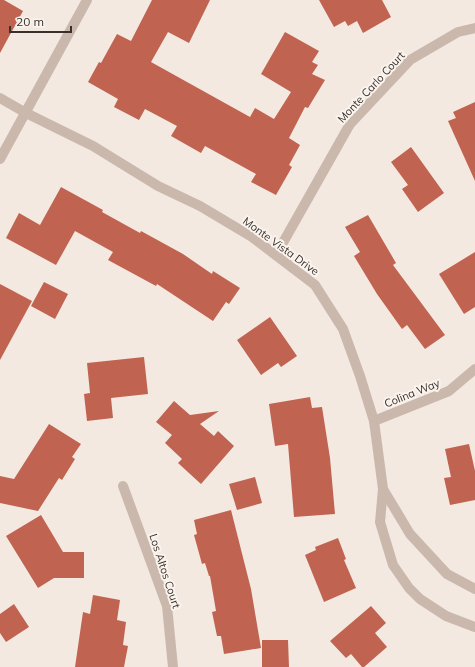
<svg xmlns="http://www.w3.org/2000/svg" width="475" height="667" viewBox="0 0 475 667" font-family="Mulish,sans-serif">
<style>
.building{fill:#c16351}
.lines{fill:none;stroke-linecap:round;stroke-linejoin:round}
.minor{stroke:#cbb8ad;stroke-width:10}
.labels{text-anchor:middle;stroke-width:4;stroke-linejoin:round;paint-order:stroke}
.street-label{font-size:11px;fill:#3a2f2b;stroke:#faf4ee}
</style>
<rect width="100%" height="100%" fill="#f3e9e1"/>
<g class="building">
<polygon points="0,0 4,0 23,11 0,53"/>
<polygon points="152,0 210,0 189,43 168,32 151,62 250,117 255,108 274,119 291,92 261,74 285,32 319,51 312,62 318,65 312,74 325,80 308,108 305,107 289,138 300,145 289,165 292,167 276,195 251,182 256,174 205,146 201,153 171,136 177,126 145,109 139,120 114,107 118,99 88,82 99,62 101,63 117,34 131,41"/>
<polygon points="319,0 382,0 391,17 363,33 357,21 348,26 345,21 334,27"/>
<polygon points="475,102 475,181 448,121 456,118 453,112"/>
<polygon points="411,147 444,193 418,212 402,189 408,185 391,162"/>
<polygon points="61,187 103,210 102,212 140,233 141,231 183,254 212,274 213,271 240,288 229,304 226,302 213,321 157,284 156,286 108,260 113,252 75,231 56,265 6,238 19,213 40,225"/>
<polygon points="368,215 396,263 393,265 445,335 425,349 407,325 402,329 377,294 354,256 360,252 345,227"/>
<polygon points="475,252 475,307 464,314 439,274"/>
<polygon points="44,282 68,294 55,319 31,306"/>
<polygon points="0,284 32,301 0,360"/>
<polygon points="270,317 297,356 281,367 278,363 261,375 237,340"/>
<polygon points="144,357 148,394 111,398 113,418 87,421 84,394 90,393 87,363"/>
<polygon points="310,397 312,408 322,407 330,458 335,514 294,517 288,444 275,446 269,404"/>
<polygon points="174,401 190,415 219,411 200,424 214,436 218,431 234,446 201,484 178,463 182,459 165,443 172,435 156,422"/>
<polygon points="49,424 81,444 72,457 75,459 62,480 59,478 38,511 0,503 0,476 14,479"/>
<polygon points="469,444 475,471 475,500 450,505 444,478 451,477 445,449"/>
<polygon points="255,477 262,503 237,510 229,484"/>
<polygon points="231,510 251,589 261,648 224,654 221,636 217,636 212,612 216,611 210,576 209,576 205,563 202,564 194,535 197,534 194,520"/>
<polygon points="41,515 63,552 84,552 84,578 54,578 38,588 6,536"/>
<polygon points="338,538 346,559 344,560 356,588 324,602 305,555 316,550 315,547"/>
<polygon points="93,595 120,600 117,620 126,622 123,645 128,646 124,667 75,667 83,612 90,614"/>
<polygon points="14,604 29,627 6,642 0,633 0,614"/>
<polygon points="371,606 386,623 375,633 387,647 364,667 362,667 351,654 346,658 330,641"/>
<polygon points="262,640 288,640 289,667 262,667"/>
</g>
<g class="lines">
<g class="minor">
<polyline points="0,98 26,113 93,146 158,186 200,206 252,237 315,285 343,329 360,376 374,421 383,489 380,522 393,565 409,588 420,599 446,616 475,627"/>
<polyline points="0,159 87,0"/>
<polyline points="276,255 350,124 410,60 458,32 475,28"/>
<polyline points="374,421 449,391 475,369"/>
<polyline points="123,486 167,606 173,667"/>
<polyline points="383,489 410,534 447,574 475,589"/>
</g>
</g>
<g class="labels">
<g class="street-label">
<text transform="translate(371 87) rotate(-47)" y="4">Monte Carlo Court</text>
<text transform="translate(281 246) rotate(36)" y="4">Monte Vista Drive</text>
<text transform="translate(412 393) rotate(-22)" y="4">Colina Way</text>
<text transform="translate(165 571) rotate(72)" y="4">Los Altos Court</text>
</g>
</g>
<path d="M10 26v6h61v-6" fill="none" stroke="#3a2f2b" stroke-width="2"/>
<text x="16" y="26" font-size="12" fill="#3a2f2b" stroke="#faf4ee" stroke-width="3" paint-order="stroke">20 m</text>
</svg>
